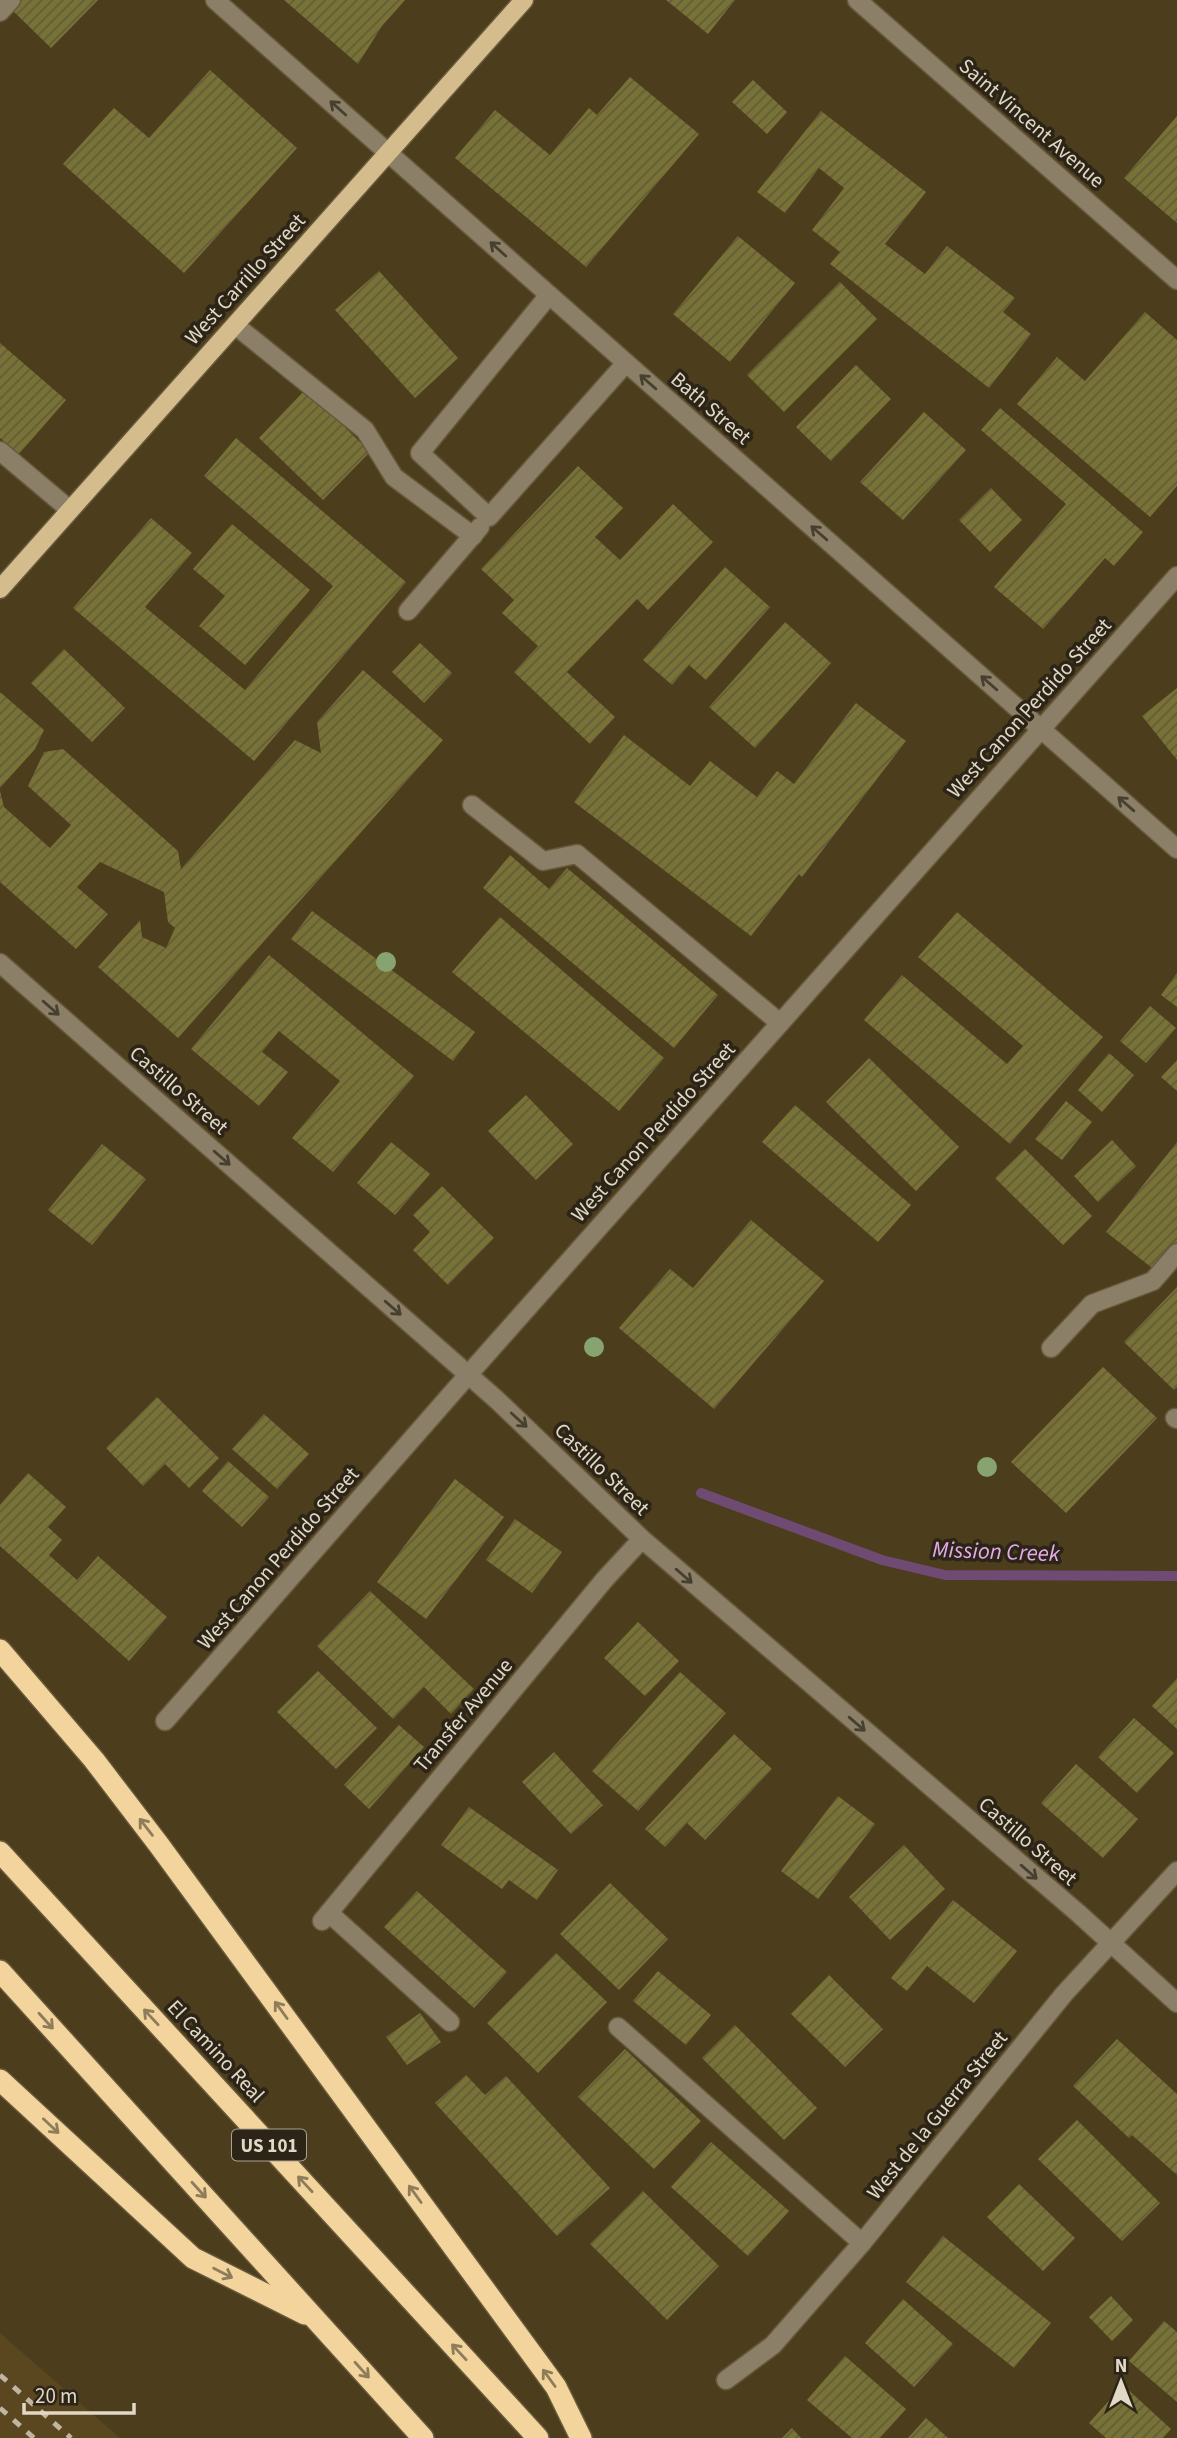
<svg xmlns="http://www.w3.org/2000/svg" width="1177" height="2438" viewBox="0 0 1177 2438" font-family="'Source Sans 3',sans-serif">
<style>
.built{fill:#5a471f}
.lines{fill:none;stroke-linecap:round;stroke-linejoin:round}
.stream{stroke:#6f4a73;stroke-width:10}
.building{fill:url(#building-hatch)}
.minor-casing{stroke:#67593b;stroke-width:21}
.major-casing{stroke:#67593b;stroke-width:21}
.highway-casing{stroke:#67593b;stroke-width:24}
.minor{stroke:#8b7f68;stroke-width:18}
.major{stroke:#d5bc8d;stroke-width:18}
.highway{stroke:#f2d49c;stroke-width:21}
.rail{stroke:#bfb5a0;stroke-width:5;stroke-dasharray:9 9;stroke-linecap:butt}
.tree{fill:#87a370}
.oneway{stroke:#48402f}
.oneway2{stroke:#8f7c5a}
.labels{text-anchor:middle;stroke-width:7;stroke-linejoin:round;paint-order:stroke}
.shield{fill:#2c2517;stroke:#aba292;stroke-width:2}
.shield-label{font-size:19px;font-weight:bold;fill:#e1d8c6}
.street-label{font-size:21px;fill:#e1d8c6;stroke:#2c2517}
.water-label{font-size:23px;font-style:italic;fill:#e6abed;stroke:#2c2517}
</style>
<defs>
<pattern id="building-hatch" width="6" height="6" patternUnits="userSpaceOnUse" patternTransform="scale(1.75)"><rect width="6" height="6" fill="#787237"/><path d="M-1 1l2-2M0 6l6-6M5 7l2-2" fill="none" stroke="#615c39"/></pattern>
</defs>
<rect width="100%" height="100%" fill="#4c3d1d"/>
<polygon class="built" points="0,2333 120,2438 0,2438"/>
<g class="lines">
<polyline class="stream" points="701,1493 882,1560 945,1575 1177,1576"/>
</g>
<g class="building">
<polygon points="19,0 98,0 51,48 10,8"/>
<polygon points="284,0 405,0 382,26 358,64"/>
<polygon points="666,0 735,0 708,34"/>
<polygon points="210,70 297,148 184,273 63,164 114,108 149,138"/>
<polygon points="630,77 699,134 586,267 455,158 495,110 550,155 589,108 597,115"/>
<polygon points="753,80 787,112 767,134 732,102"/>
<polygon points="821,111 926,192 885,244 925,274 947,246 1015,298 1003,312 1031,334 989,388 830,264 840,252 812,230 844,188 819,168 785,213 757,192"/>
<polygon points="1177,116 1177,223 1124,178"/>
<polygon points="738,236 795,283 730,362 673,314"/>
<polygon points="379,271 458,358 415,398 335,310"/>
<polygon points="840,282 877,319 784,412 747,375"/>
<polygon points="1145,312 1177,340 1177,486 1150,517 1017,404 1057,357 1085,381"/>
<polygon points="0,343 66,400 19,454 0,438"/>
<polygon points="856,365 891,399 831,461 796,427"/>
<polygon points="306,389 370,452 323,500 259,438"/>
<polygon points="1000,408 1143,532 1114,566 1105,558 1043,629 994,587 1066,504 981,430"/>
<polygon points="924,412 966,450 903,520 860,482"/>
<polygon points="236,438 406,582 254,761 73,608 151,518 192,553 145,607 245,690 333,586 204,476"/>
<polygon points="578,466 623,508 595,537 620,560 673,504 713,542 648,610 637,599 567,672 615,717 590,744 514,672 538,646 502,613 514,600 481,569"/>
<polygon points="991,488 1022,520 990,552 959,520"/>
<polygon points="232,524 310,590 245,665 199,626 225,596 193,569"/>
<polygon points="725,567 770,607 706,680 689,665 672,685 643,660"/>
<polygon points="785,622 831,663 755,748 709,707"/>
<polygon points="420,643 452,673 424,703 392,672"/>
<polygon points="64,649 125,708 92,742 31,683"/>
<polygon points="363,670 443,740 178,1038 98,967 140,920 142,937 166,948 175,928 168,922 164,892 100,862 77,887 108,914 76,949 0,882 0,791 4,807 50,848 71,825 28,786 44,752 63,749 178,851 181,869 295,740 321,753 317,722"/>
<polygon points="1177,688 1177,760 1142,716"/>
<polygon points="0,692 44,730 35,749 0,788"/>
<polygon points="856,703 906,741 802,877 799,874 751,936 574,802 624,735 690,786 710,761 757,797 777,771 794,784"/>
<polygon points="510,855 549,889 567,868 718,995 674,1048 483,888"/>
<polygon points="312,911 475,1032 453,1061 291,939"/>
<polygon points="957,912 1103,1037 1010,1144 864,1020 902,975 1007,1064 1023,1046 918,957"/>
<polygon points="500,917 664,1058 619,1111 452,972"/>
<polygon points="269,955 414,1076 333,1172 292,1138 340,1081 279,1031 262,1052 288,1072 259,1106 191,1049"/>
<polygon points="1177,973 1177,1007 1161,995"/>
<polygon points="1150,1006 1176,1028 1146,1063 1120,1041"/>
<polygon points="1109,1053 1134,1075 1102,1112 1078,1090"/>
<polygon points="869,1058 959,1147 916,1191 826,1102"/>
<polygon points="1177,1060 1177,1091 1161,1077"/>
<polygon points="526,1095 573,1144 536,1180 488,1131"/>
<polygon points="1066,1101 1092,1122 1062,1160 1035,1139"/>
<polygon points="795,1105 911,1205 878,1242 762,1142"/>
<polygon points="1112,1140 1136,1166 1098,1202 1074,1176"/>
<polygon points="391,1142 430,1174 395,1215 357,1183"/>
<polygon points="1177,1142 1177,1245 1156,1271 1106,1232"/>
<polygon points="102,1144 146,1179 92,1245 48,1210"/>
<polygon points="1025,1149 1092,1216 1063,1245 995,1178"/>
<polygon points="442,1186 494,1238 448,1285 413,1250 430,1232 413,1215"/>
<polygon points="751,1220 824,1281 714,1409 619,1328 670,1269 693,1288"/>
<polygon points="1177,1287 1177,1387 1174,1390 1124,1342"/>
<polygon points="1103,1367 1157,1418 1066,1513 1011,1462"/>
<polygon points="157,1397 219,1458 189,1488 165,1464 143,1486 106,1448"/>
<polygon points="264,1414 309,1454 277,1489 232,1449"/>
<polygon points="228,1461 269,1497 242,1527 202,1491"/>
<polygon points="28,1473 66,1507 48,1527 62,1540 49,1555 77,1580 98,1556 167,1617 129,1661 0,1546 0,1505"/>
<polygon points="455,1479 504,1517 426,1619 377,1582"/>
<polygon points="515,1519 562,1552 532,1593 486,1560"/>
<polygon points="370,1591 474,1689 451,1714 424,1687 393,1719 317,1646"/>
<polygon points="638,1622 679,1661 645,1696 604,1658"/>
<polygon points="318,1671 377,1728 336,1769 277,1712"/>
<polygon points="680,1672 726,1713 638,1811 592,1771"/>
<polygon points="1177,1678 1177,1729 1152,1706"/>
<polygon points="1134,1718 1174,1753 1137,1793 1098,1757"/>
<polygon points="399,1725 424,1747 369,1809 344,1785"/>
<polygon points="734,1734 772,1769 705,1840 687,1823 665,1847 645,1829"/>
<polygon points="554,1752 603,1805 571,1834 522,1782"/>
<polygon points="1076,1764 1138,1819 1103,1858 1041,1803"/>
<polygon points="838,1796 875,1824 818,1899 781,1871"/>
<polygon points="469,1807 558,1870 537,1900 509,1880 502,1889 441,1845"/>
<polygon points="904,1845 945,1889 890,1940 849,1897"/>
<polygon points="610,1883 668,1939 619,1990 560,1934"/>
<polygon points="417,1891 507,1972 474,2008 384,1927"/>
<polygon points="953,1900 1017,1951 974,2003 927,1966 907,1991 891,1978"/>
<polygon points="556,1953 607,2002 538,2073 487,2023"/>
<polygon points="658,1971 711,2015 686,2045 633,2001"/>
<polygon points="829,1975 883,2029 845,2067 791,2014"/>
<polygon points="420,2013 441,2042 407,2065 386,2037"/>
<polygon points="735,2025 817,2108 784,2140 702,2058"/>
<polygon points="1117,2039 1177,2094 1177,2175 1132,2135 1129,2138 1073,2086"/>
<polygon points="625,2049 701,2121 654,2169 578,2097"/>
<polygon points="466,2075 485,2095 506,2076 610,2188 557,2236 435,2103"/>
<polygon points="1077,2120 1160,2203 1122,2241 1038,2159"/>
<polygon points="711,2142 789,2211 748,2256 671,2187"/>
<polygon points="1019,2184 1075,2238 1043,2271 987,2217"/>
<polygon points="643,2191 719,2266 667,2320 590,2244"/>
<polygon points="943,2236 1051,2323 1014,2368 906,2282"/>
<polygon points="1111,2296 1133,2320 1112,2341 1089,2317"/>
<polygon points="903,2299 953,2344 914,2387 865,2343"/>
<polygon points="1164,2321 1177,2332 1177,2402 1129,2361"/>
<polygon points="845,2356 906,2409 880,2438 852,2438 807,2400"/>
<polygon points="1123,2385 1171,2429 1163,2438 1106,2438 1089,2423"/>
<polygon points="926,2418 948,2438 908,2438"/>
<polygon points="792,2428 801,2438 782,2438"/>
</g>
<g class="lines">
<defs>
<g id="minor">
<polyline points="215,0 1177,849"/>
<polyline points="857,0 1177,280"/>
<polyline points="0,12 11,0"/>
<polyline points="549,295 420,453 489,517 626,363"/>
<polyline points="235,325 365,430 394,477 473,536"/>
<polyline points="0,451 70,510"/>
<polyline points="408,611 480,527"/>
<polyline points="472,805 543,861 577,854 780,1023"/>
<polyline points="0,963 497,1400 642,1539 1078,1913 1177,2003"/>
<polyline points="1051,1348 1092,1304 1153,1281 1177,1253"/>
<polyline points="1175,1418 1177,1419"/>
<polyline points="165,1721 468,1375 1177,576"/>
<polyline points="329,1913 450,2022"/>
<polyline points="322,1921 605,1579 642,1539"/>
<polyline points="618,2027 862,2243"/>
<polyline points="726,2380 773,2345 862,2243 1064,1994 1177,1871"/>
</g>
<polyline id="major" points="0,589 524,0"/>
<g id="highway">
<polyline points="0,1650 94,1760 159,1845 556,2387 581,2438"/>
<polyline points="0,1852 538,2438"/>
<polyline points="0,1971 423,2438"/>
<polyline points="0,2080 193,2258 305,2314"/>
</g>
</defs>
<use href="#minor" class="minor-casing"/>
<use href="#major" class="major-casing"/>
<use href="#highway" class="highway-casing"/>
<use href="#minor" class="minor"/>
<use href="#major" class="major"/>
<use href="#highway" class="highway"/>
<g class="rail">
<polyline points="0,2375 71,2438"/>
<polyline points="0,2408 34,2438"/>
</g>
</g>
<g class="tree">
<circle cx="386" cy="962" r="10"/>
<circle cx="594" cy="1347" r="10"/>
<circle cx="987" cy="1467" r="10"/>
</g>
<defs><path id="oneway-shaft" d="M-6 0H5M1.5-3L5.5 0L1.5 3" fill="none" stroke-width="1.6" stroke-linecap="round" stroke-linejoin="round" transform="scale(1.75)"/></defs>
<g class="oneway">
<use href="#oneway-shaft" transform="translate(338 108) rotate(-138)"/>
<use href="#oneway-shaft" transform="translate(498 249) rotate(-138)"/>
<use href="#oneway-shaft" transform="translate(648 382) rotate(-139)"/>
<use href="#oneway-shaft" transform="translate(819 533) rotate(-139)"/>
<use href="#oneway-shaft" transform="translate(989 683) rotate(-139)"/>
<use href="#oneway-shaft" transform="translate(1126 804) rotate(-139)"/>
<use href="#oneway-shaft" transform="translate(51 1008) rotate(41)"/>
<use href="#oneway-shaft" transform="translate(222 1158) rotate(41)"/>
<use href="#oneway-shaft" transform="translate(393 1308) rotate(41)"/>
<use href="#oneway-shaft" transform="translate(519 1420) rotate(42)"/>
<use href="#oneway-shaft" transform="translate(684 1576) rotate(41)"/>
<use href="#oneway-shaft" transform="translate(857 1724) rotate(41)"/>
<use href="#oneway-shaft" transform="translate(1029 1872) rotate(41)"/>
</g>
<g class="oneway2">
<use href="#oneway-shaft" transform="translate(146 1827) rotate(-128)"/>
<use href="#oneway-shaft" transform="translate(281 2010) rotate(-126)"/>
<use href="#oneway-shaft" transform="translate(151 2017) rotate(-133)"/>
<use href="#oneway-shaft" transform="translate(46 2021) rotate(48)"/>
<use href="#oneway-shaft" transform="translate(51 2126) rotate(43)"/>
<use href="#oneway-shaft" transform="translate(305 2184) rotate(-133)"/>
<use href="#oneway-shaft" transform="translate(199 2190) rotate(48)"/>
<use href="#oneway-shaft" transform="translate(415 2194) rotate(-126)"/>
<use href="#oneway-shaft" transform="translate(223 2273) rotate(27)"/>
<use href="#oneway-shaft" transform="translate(459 2352) rotate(-133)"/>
<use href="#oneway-shaft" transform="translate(362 2370) rotate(48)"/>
<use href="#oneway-shaft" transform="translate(549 2378) rotate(-126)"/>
</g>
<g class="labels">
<rect class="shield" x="232" y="2129.5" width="74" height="31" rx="5"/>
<g class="shield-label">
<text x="269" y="2152">US 101</text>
</g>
<g class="street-label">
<text transform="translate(1032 123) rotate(41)" y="7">Saint Vincent Avenue</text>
<text transform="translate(245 279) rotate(-48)" y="7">West Carrillo Street</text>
<text transform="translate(711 408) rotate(41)" y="7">Bath Street</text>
<text transform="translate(1029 708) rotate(-48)" y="7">West Canon Perdido Street</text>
<text transform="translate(179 1090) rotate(41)" y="7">Castillo Street</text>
<text transform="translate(653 1132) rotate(-48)" y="7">West Canon Perdido Street</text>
<text transform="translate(602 1469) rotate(44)" y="7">Castillo Street</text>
<text transform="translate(278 1558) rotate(-49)" y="7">West Canon Perdido Street</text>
<text transform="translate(463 1715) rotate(-50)" y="7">Transfer Avenue</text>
<text transform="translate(1028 1841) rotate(41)" y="7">Castillo Street</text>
<text transform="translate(216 2051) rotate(47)" y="7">El Camino Real</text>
<text transform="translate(937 2115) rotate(-51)" y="7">West de la Guerra Street</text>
</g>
<g class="water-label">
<text transform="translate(996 1551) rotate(2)" y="8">Mission Creek</text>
</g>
</g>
<g transform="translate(1121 2382)" stroke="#2c2517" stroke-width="5" paint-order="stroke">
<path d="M0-5L12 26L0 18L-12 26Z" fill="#e1d8c6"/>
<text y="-10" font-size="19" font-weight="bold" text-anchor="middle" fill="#e1d8c6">N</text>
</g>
<path d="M24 2403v10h110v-10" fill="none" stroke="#e1d8c6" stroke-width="3.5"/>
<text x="35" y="2403" font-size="21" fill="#e1d8c6" stroke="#2c2517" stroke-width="5" paint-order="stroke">20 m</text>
</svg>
